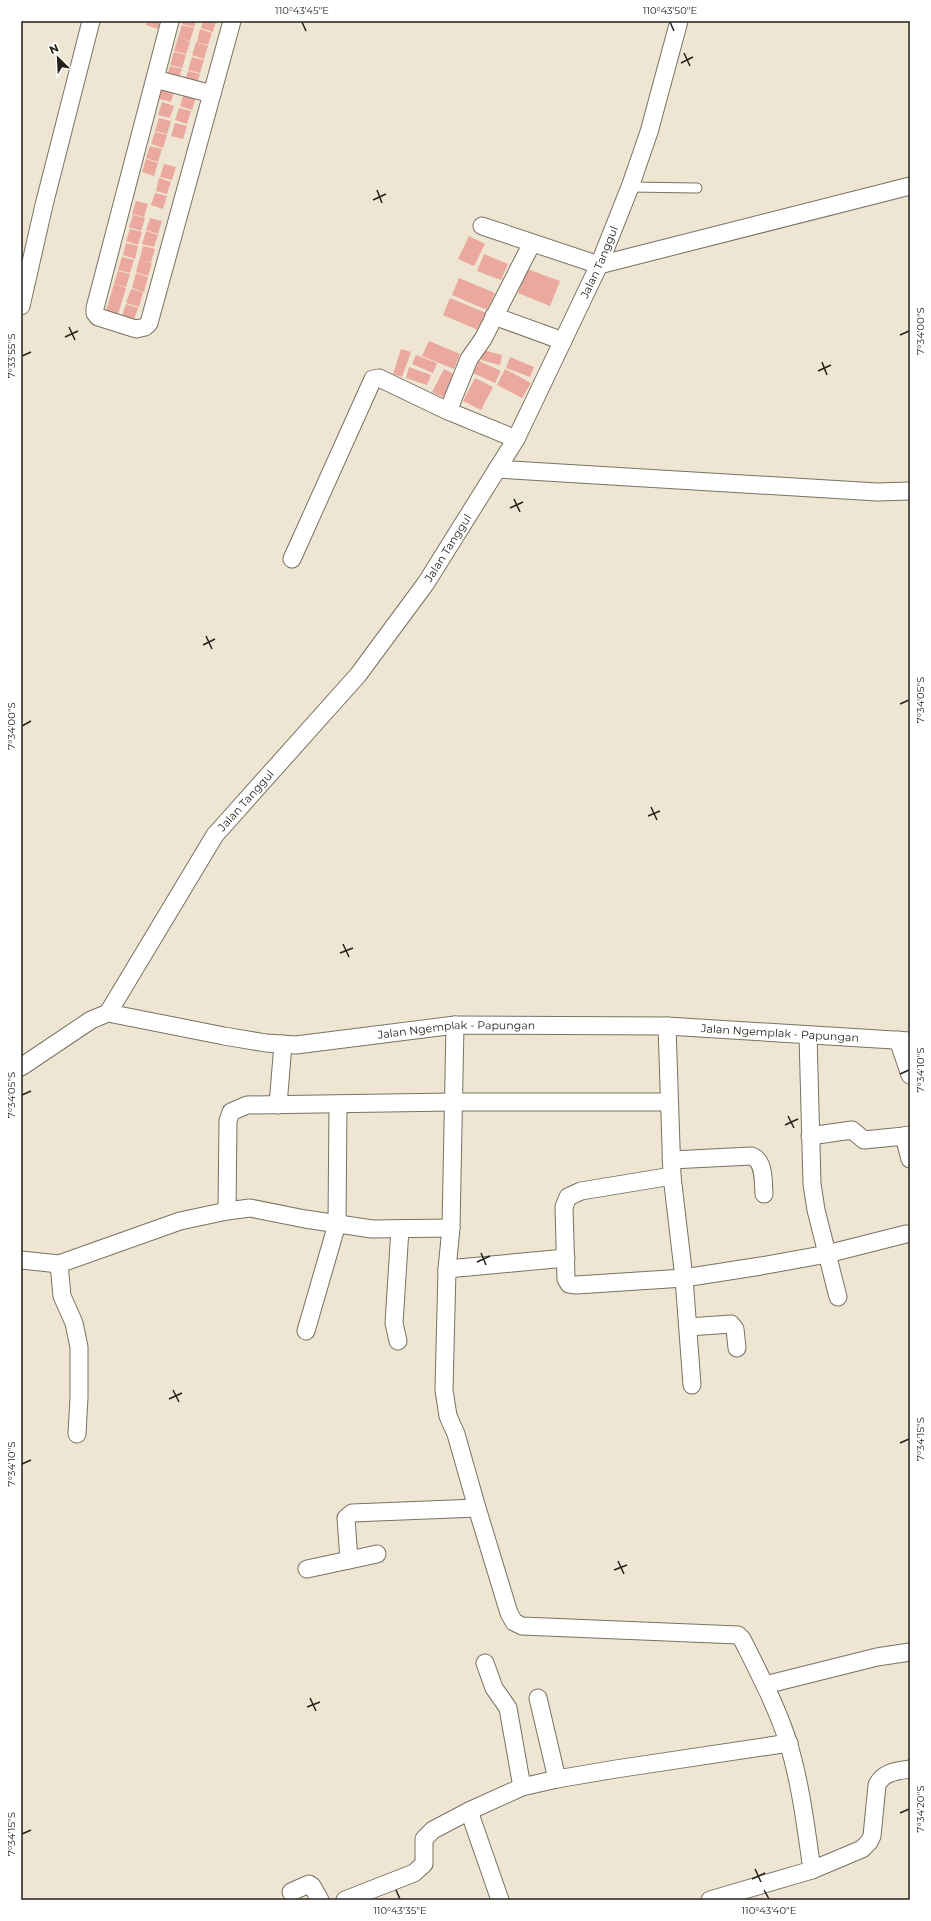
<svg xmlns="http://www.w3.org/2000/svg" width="931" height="1921" viewBox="0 0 931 1921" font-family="Montserrat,sans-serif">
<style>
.building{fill:#eaa89e}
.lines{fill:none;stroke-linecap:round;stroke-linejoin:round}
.lane-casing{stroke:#797261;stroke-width:11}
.street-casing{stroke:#797261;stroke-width:19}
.lane{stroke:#fff;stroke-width:9}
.street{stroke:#fff;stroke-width:17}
.ticks{fill:none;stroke:#24211a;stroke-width:1.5}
.labels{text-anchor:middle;stroke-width:3;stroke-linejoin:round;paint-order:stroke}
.street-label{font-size:11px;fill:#24211a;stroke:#fff}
.neatline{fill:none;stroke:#24211a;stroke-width:1.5}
.ticks-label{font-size:10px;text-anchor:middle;fill:#24211a}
</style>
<rect width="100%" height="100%" fill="#eee6d3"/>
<g class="building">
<polygon points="147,21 160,21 158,29 146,25"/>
<polygon points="183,21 196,21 194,27 182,24"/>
<polygon points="203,21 216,21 213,32 201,28"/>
<polygon points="182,25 194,28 190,41 181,38 190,42 186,54 174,51"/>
<polygon points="200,29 212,33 208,45 197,42"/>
<polygon points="196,42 208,46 204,59 192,55"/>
<polygon points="174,52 186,55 182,68 170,65"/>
<polygon points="192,57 204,60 200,73 188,70"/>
<polygon points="170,66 182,69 178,82 166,79"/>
<polygon points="188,71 200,74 196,87 184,84"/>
<polygon points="163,86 175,89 171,102 159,99"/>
<polygon points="184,93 196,97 192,110 180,106"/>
<polygon points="162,102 174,106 170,118 158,115"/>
<polygon points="179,108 191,111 187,124 175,120"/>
<polygon points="159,118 171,121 167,134 155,131"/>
<polygon points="175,123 187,126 183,139 171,136"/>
<polygon points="155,132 167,135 163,148 151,144"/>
<polygon points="150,146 162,149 158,162 146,158"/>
<polygon points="146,159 158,163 154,176 142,172"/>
<polygon points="164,164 176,167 172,180 160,177"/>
<polygon points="159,178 171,182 167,194 156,191"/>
<polygon points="155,193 167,196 163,209 151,205"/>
<polygon points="136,201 148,204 144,217 132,214"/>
<polygon points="133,215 145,218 141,231 129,227"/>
<polygon points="150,218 162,221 158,234 146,230"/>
<polygon points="130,229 142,232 138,245 126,241"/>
<polygon points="146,231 158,235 154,247 142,244"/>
<polygon points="469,236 485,244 474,266 458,259"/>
<polygon points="126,243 138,246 135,259 123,255"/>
<polygon points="143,246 155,249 151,262 143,261 152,263 148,276 136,272"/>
<polygon points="484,254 508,264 501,280 477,271"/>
<polygon points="122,257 134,260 130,273 118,270"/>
<polygon points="527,269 560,281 550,306 518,293"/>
<polygon points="118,271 130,274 126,287 114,284"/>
<polygon points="136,273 148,277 144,292 132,288"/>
<polygon points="459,278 495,293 487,310 452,295"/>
<polygon points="114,284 126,288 117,318 105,314"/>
<polygon points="131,289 143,292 139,307 126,303"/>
<polygon points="450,298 486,313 478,330 443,315"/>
<polygon points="126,304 138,308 133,323 121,319"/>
<polygon points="429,341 460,354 454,369 422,356"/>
<polygon points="401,349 411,352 402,377 393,374"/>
<polygon points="483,350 502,355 500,365 481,360"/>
<polygon points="416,355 437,363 433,373 412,364"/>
<polygon points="510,357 534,367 530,377 506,368"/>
<polygon points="479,361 501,371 495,383 473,373"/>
<polygon points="409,367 431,375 427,385 406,378"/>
<polygon points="444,369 460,377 449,400 432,392"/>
<polygon points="505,369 531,383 522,398 497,385"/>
<polygon points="475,378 493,387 481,410 463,401"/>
</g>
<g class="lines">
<defs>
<polyline id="lane" points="630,187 697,188"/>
<g id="street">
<polyline points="170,21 95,308 95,313 98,317 136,329 145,327 149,323 232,21"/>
<polyline points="155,79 212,94"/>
<polyline points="482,226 599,265 910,186"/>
<polyline points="21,306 44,205 91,21"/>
<polyline points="494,316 563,341"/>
<polyline points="448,411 469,359 483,339 532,243"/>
<polyline points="497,469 877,492 910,491"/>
<polyline points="292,559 373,379 379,378 448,411 516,439"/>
<path id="s1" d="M108 1013 215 835 358 675 426 583 516 439 599 265 630 187 649 132 679 21"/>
<path d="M455 1025 451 1228 447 1269 444 1390 448 1416 456 1434 477 1508 509 1613 514 1622 522 1626 738 1635 742 1639C759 1673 778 1709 789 1745 801 1786 806 1828 812 1870L710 1900"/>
<polyline points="667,1026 672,1176 684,1278 692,1385"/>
<polyline points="808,1035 812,1184 816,1210 838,1297"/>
<polyline points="898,1040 910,1075"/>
<path id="s2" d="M21 1067 91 1020 108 1013 224 1036 266 1043 296 1045 455 1025 667 1026 910 1041"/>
<polyline points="278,1105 283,1044"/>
<polyline points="910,1135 904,1136 910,1159"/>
<polyline points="810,1136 852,1130 864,1140 904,1136"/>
<path d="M671 1160 751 1156C765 1160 763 1182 764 1194"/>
<polyline points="672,1176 581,1191 568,1197 564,1207 566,1279 569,1284 576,1285 684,1278 761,1266 827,1254 906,1234"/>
<polyline points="227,1211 228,1121 231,1112 247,1105 453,1102 669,1102"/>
<polyline points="21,1260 59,1264 180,1221 227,1211 250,1208 305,1219 372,1229 451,1228"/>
<polyline points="59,1264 62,1296 74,1323 79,1347 79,1397 77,1434"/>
<polyline points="447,1269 566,1258"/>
<polyline points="688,1327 731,1324 735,1329 737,1348"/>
<polyline points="306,1331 337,1224 338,1104"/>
<polyline points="398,1341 394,1323 400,1229"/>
<polyline points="349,1560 377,1554"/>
<polyline points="307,1569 349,1560 346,1518 352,1513 477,1508"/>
<polyline points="485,1663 494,1688 508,1708 522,1787"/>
<polyline points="765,1685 877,1657 910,1652"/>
<polyline points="538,1698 557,1779"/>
<polyline points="469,1811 500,1900"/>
<path d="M812 1870 862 1849 869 1842 872 1836 877 1785C883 1772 897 1771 910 1769"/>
<polyline points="291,1892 309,1884 312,1886 320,1900"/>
<polyline points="345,1900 414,1873 424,1864 424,1839 433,1830 469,1811 522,1787 557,1779 616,1769 789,1743"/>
</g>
</defs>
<use href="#lane" class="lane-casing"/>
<use href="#street" class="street-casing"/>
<use href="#lane" class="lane"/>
<use href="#street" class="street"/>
</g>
<path class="ticks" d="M302 22 306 31M670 22 674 31M684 53 690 66M681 63 693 57M377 190 382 203M373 200 386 194M69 327 75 340M900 335 909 331M65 337 78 331M22 356 31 352M822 362 827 375M818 371 831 365M514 499 520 512M510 508 523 502M206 636 212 649M203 645 215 639M900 704 909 700M22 726 31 721M651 807 657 820M648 816 660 811M343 944 349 957M340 953 353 948M900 1074 909 1070M22 1095 31 1091M788 1116 794 1128M785 1125 798 1119M481 1253 486 1265M477 1262 490 1256M173 1390 179 1402M169 1399 182 1393M900 1443 909 1439M22 1464 31 1460M618 1561 624 1574M614 1570 627 1565M310 1698 316 1711M307 1707 320 1702M900 1813 909 1809M22 1834 31 1830M755 1869 761 1882M752 1879 765 1873M396 1890 400 1899M764 1890 769 1899"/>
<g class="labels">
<g class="street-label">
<text dy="4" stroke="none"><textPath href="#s1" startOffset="902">Jalan Tanggul</textPath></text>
<text dy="4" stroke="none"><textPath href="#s1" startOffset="578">Jalan Tanggul</textPath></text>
<text dy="4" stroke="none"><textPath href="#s1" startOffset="254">Jalan Tanggul</textPath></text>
<text dy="4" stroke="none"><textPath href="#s2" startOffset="455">Jalan Ngemplak - Papungan</textPath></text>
<text dy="4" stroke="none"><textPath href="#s2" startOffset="779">Jalan Ngemplak - Papungan</textPath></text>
</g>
</g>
<rect width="931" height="1921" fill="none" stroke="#ffffff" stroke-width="44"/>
<g transform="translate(58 58) rotate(336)" stroke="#ffffff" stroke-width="3" paint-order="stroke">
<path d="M0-3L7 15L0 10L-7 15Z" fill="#24211a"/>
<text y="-6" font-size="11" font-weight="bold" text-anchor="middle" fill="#24211a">N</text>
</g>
<rect x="22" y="22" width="887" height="1877" class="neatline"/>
<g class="ticks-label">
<text x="302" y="14">110°43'45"E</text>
<text x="670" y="14">110°43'50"E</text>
<text transform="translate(920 331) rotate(-90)" y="4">7°34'00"S</text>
<text transform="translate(11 356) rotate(-90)" y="4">7°33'55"S</text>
<text transform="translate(920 700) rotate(-90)" y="4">7°34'05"S</text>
<text transform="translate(11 726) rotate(-90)" y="4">7°34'00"S</text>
<text transform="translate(920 1070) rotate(-90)" y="4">7°34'10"S</text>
<text transform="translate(11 1095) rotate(-90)" y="4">7°34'05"S</text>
<text transform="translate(920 1439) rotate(-90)" y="4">7°34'15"S</text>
<text transform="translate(11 1464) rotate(-90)" y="4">7°34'10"S</text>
<text transform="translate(920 1809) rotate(-90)" y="4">7°34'20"S</text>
<text transform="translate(11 1834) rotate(-90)" y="4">7°34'15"S</text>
<text x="400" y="1914">110°43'35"E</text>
<text x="769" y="1914">110°43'40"E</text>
</g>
</svg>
